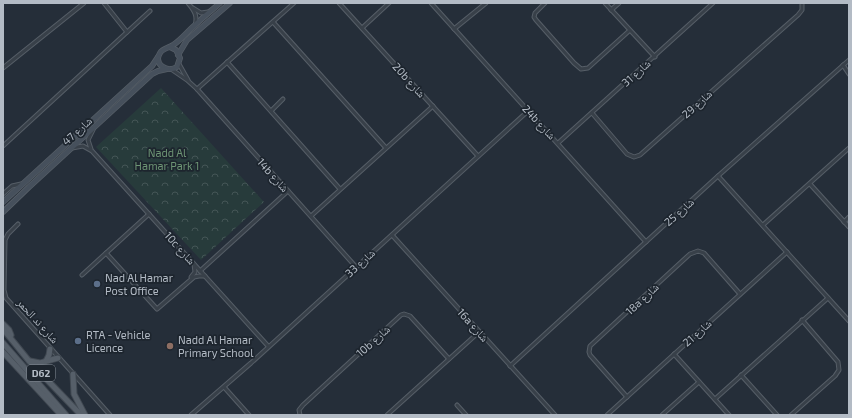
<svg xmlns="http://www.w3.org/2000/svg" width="852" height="418" viewBox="0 0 852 418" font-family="'Exo 2','Noto Naskh Arabic',sans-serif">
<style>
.park{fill:url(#park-crowns)}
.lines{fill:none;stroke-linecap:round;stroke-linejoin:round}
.street-casing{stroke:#565e67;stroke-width:5}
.secondary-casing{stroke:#565e67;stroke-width:6}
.primary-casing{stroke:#414952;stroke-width:7}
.street{stroke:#384049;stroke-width:3}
.secondary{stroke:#46505c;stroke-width:4.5}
.primary{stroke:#565f69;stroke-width:5}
.service-dot{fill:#5c6f8a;stroke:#1d252e;stroke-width:1.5}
.education-dot{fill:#8d6e63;stroke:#1d252e;stroke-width:1.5}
.labels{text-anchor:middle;stroke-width:3.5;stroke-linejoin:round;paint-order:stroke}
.shield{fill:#1d252e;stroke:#868e98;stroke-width:1}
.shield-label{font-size:10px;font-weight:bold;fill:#b3bbc5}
.street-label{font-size:11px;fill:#b3bbc5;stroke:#1d252e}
.park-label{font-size:11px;fill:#6d9474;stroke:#1d252e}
.poi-label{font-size:11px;fill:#b3bbc5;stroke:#1d252e;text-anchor:start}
</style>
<defs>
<pattern id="park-crowns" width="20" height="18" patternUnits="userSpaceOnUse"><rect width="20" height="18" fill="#273b3b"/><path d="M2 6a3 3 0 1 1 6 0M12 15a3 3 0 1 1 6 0" fill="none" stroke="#445556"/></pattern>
</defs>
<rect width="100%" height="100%" fill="#252e39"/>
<polygon class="park" points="161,88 264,202 201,260 96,147"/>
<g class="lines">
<defs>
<g id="street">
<polyline points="104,3 127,32"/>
<path d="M188 3C194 10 198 16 195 25"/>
<polyline points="339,3 478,156"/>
<polyline points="431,3 646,242"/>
<polyline points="545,3 535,13 534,17 536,20 574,63 581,69 588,68 629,31"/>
<polyline points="605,3 655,57"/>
<polyline points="193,8 201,13 208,12"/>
<polyline points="611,10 619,3"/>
<polyline points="273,22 386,148"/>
<polyline points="362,28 389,3"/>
<polyline points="454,29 486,3"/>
<polyline points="227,62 340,189"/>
<polyline points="179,64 188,80"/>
<polyline points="843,65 849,74"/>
<polyline points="3,68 84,3"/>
<polyline points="171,69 187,80 197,89 356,267"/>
<polyline points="197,89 294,3"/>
<polyline points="271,111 283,99"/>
<polyline points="592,113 627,154 634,157 640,155 798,15 802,10 802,3"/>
<polyline points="558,143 713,3"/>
<polyline points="3,146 150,11"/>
<polyline points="72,148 83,146 92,151 268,346"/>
<polyline points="91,149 88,140 93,130"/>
<polyline points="718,176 849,321"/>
<polyline points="810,184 849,227"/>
<polyline points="3,194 12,186 21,184"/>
<polyline points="311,216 433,106"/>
<polyline points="844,222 849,217"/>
<polyline points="18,224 8,234 5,240 4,290 6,298 110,415"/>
<polyline points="763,225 849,148"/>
<polyline points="392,235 555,415"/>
<polyline points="106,253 157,309 194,277 199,276 205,276"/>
<polyline points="200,271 288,191"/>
<polyline points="82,275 149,214"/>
<polyline points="191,277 195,272 194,264"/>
<polyline points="674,354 729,415"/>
<polyline points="510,366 718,176 849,60"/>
<polyline points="741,375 777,415"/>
<polyline points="224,387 249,415"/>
<polyline points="627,397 590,355 589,352 590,346 690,254 698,251 704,253 740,294"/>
<polyline points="715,399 828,298"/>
<polyline points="457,405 466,415"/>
<polyline points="191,415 251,363 528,111"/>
<polyline points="300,415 299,410 303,405 401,315 404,314 410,316 449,359"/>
<polyline points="387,415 479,332"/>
<polyline points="607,415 787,252"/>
<polyline points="662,415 699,382"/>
<polyline points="791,415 835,376 839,370 838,362 802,320"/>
</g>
<g id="secondary">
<path d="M170 47 176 50 180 58 177 67C167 73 153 64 160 53 163 48 169 48 173 45 181 40 187 32 194 26 202 18 211 11 220 3"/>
<polyline points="178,55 187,40 230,3"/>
<polyline points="3,202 152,66 158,57"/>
<polyline points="3,212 29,187 152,74 158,71 167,69"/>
</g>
<g id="primary">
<polyline points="3,324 9,330 11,335"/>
<polyline points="3,329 29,361 81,415"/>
<polyline points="3,343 66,415"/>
<polyline points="3,352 61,415"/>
<polyline points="30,361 40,363 58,358"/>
<polyline points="46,361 49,355 50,349"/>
<polyline points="73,374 74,394 85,415"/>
</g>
</defs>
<use href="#street" class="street-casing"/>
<use href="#secondary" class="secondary-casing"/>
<use href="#primary" class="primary-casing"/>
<use href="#street" class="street"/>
<use href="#secondary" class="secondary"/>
<use href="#primary" class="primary"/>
</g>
<g class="service-dot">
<circle cx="97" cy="284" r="4"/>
<circle cx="78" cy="341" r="4"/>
</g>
<circle class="education-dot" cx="170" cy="346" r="4"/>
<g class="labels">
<rect class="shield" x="27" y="365" width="28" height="16" rx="3"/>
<g class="shield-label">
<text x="41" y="377">D62</text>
</g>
<g class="street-label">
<text transform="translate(636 73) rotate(-42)" y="4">شارع 31</text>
<text transform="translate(409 80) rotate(48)" y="4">20b شارع</text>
<text transform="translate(697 104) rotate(-42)" y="4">شارع 29</text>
<text transform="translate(539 122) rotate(47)" y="4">24b شارع</text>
<text transform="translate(77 131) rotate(-42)" y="4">شارع 47</text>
<text transform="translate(273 175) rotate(48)" y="4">14b شارع</text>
<text transform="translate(679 212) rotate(-42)" y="4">شارع 25</text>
<text transform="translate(180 248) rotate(48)" y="4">10c شارع</text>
<text transform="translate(360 263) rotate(-42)" y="4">شارع 33</text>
<text transform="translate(642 299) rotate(-43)" y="4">18a شارع</text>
<text transform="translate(38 321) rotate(48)" y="4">شارع ند الحمر</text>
<text transform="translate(473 325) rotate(48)" y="4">16a شارع</text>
<text transform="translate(697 333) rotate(-42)" y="4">شارع 21</text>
<text transform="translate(373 341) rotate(-42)" y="4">10b شارع</text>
</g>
<g class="park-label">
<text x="167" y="157">Nadd Al<tspan x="167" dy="13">Hamar Park 1</tspan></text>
</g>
<g class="poi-label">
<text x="105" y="282">Nad Al Hamar<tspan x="105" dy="13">Post Office</tspan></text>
<text x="86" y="339">RTA - Vehicle<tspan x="86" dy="13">Licence</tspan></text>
<text x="178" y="344">Nadd Al Hamar<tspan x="178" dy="13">Primary School</tspan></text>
</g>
</g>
<rect width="852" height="418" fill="none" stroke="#b3bbc5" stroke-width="8"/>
</svg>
